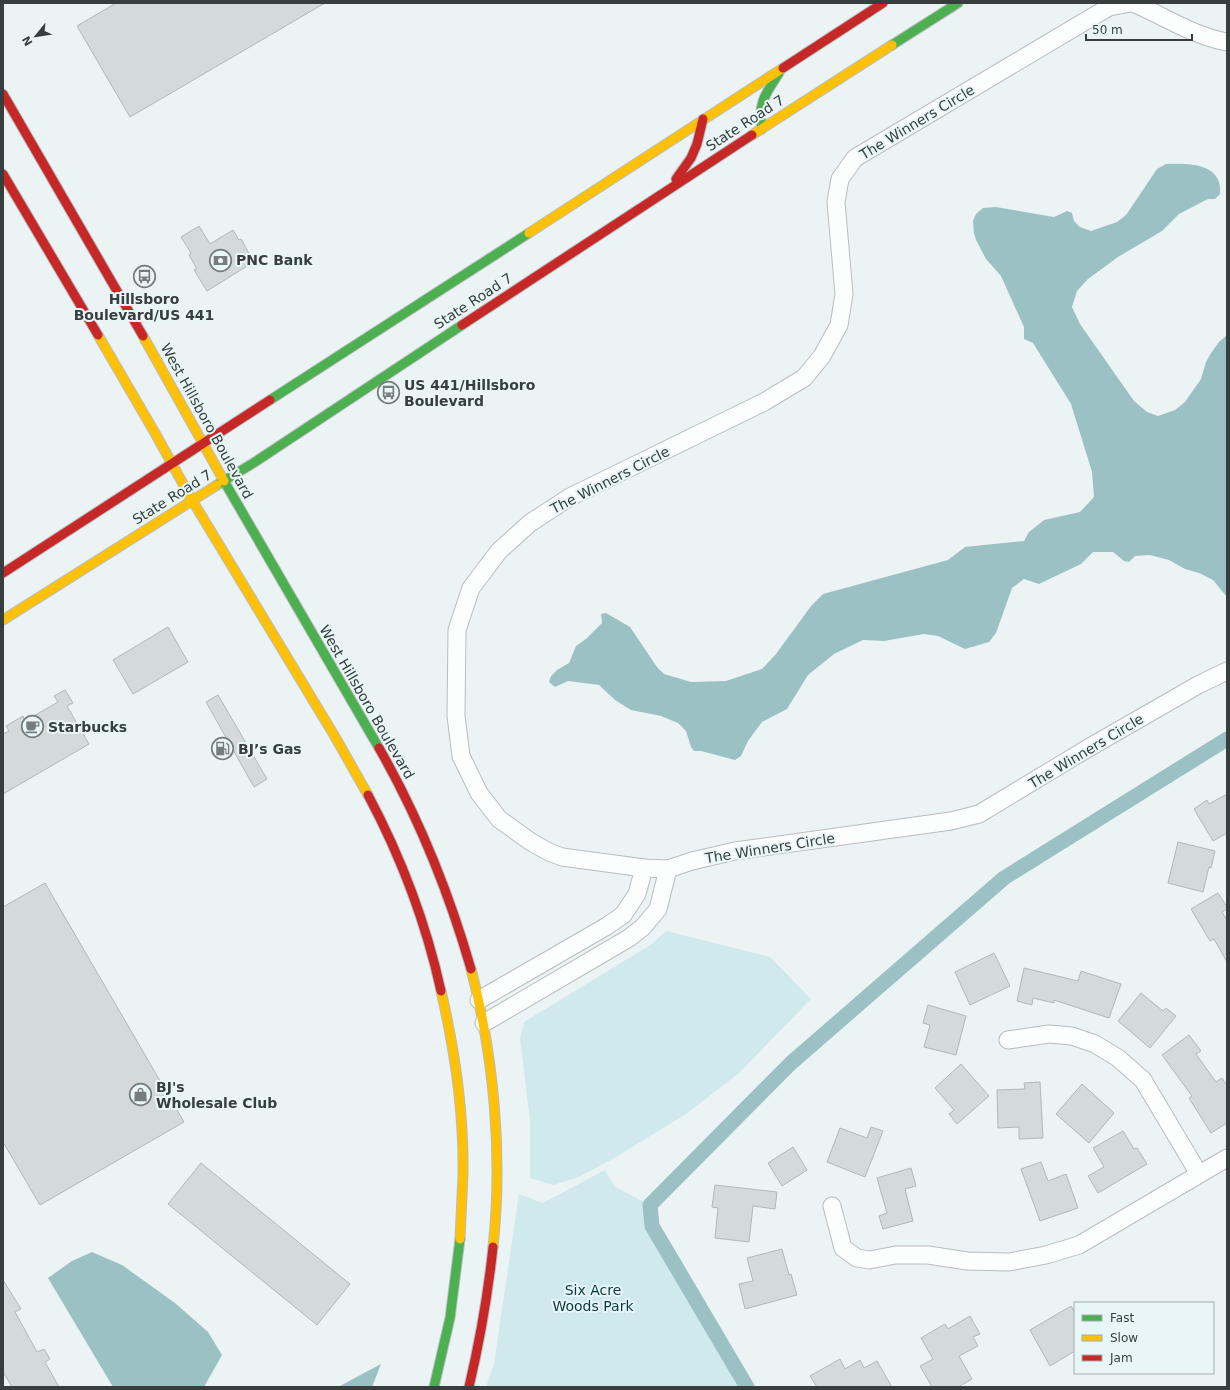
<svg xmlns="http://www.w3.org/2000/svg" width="1230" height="1390" viewBox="0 0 1230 1390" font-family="'DejaVu Sans',sans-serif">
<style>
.green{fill:#cfe9ec}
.water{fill:#9cc1c5}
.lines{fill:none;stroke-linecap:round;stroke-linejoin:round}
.canal{stroke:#9cc1c5;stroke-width:15}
.building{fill:#d4d9da;stroke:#b2b8b8}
.street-casing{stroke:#b8bdbe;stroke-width:19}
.fast-casing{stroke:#b8bdbe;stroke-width:11}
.slow-casing{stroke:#b8bdbe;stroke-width:11}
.jam-casing{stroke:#b8bdbe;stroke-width:11}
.street{stroke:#fcfdfd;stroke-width:17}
.fast{stroke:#4caf50;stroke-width:9}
.slow{stroke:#ffc107;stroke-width:9}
.jam{stroke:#c62828;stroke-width:9}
.labels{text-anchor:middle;stroke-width:4;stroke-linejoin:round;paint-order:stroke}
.street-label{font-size:14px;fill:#383e3e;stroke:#e9f6f8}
.poi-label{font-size:14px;font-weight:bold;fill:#383e3e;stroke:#e9f6f8;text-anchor:start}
.park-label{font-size:14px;fill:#083a3e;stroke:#e9f6f8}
</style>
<rect width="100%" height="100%" fill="#ecf3f4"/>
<g class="green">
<polygon points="666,931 770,957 811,999 739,1073 686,1114 616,1157 579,1177 553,1185 530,1178 530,1120 520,1038 524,1022 652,944"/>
<polygon points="605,1170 615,1187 650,1205 652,1226 747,1387 486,1387 494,1364 519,1194 543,1203"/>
</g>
<g class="water">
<path d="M1166 164C1189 163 1223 163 1220 194L1215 199H1208L1179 214 1162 231 1118 257 1088 279 1077 291 1072 307 1080 324 1134 401 1147 412 1158 416 1175 410 1185 402 1201 379 1206 362 1211 353 1219 342 1227 335V597L1213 580 1199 573 1185 569 1169 560 1150 555 1135 556 1129 562 1124 561 1113 552H1093L1081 564 1039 584 1024 579 1012 588 996 633 989 642 965 649 938 636 924 634 884 641 863 640 834 654 808 675 787 709 762 722 748 741 741 756 735 760 701 751H694L691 747 686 731 678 723 661 716 631 710 615 700 599 685 568 681 555 687 549 682 551 676 557 670 569 663 576 646 586 639 602 623 601 614 606 613 630 627 657 667 664 674 691 682 726 681 762 669 776 654 811 606 823 594 948 560 965 547 1024 541 1029 532 1044 520 1080 512 1094 497 1092 472 1071 404 1033 343 1024 339V327L1001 276 986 259 976 240 974 233 973 221 976 214 983 208 996 207 1054 217 1067 211 1072 213 1074 221 1080 227 1091 231 1117 222 1126 215 1157 169Z"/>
<polygon points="92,1252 122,1265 175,1303 208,1332 222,1355 204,1387 113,1387 48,1278 72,1261"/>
<polygon points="381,1364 372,1387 338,1387"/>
</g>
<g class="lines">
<polyline class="canal" points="747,1387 652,1226 650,1205 791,1063 1004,878 1227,739"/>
</g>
<g class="building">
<polygon points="116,3 325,3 130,117 77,26"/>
<polygon points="199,226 210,244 233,230 239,240 241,239 250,255 248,256 252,263 207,291 194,270 197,269 189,255 191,253 181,237"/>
<polygon points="168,627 188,662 133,694 113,660"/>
<polygon points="65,690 73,703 67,706 89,744 3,794 3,734 9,731 6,726 23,716 25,721 58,702 54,696"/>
<polygon points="218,695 267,779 254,787 206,702"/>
<polygon points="1227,794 1227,833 1213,841 1194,809 1207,800 1209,804"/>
<polygon points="1178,842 1215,851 1211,868 1209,867 1203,892 1168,883"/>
<polygon points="45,883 184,1122 40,1205 3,1142 3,907"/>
<polygon points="1218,893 1227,907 1227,909 1222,912 1227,920 1227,962 1214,939 1210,941 1191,909"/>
<polygon points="994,953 1010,986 970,1005 955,972"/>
<polygon points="1024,968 1078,981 1081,971 1121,984 1109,1018 1054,1000 1054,1003 1033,998 1032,1005 1017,1001"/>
<polygon points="1141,993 1163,1011 1166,1008 1176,1016 1150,1048 1118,1021"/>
<polygon points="928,1005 966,1016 956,1055 924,1047 930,1025 923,1023"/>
<polygon points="1189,1035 1201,1051 1196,1054 1216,1082 1222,1078 1227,1086 1227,1123 1211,1133 1189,1098 1192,1096 1162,1055"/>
<polygon points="961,1064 989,1096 957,1124 949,1114 954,1110 935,1088"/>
<polygon points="1040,1082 1043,1138 1019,1139 1019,1127 998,1128 997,1090 1025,1089 1024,1083"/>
<polygon points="1082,1084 1114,1113 1089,1143 1056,1114"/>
<polygon points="871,1127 883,1131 865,1177 827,1162 840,1128 867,1138"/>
<polygon points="1123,1131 1134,1149 1137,1148 1147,1164 1098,1193 1088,1176 1104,1167 1093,1148"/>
<polygon points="793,1147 807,1170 782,1186 768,1163"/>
<polygon points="1041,1162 1048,1181 1066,1174 1078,1208 1040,1221 1021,1169"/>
<polygon points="201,1163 350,1284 317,1325 168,1204"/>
<polygon points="911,1168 916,1186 905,1189 913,1221 883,1229 879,1216 887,1213 877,1178"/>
<polygon points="715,1185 777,1192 775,1209 753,1206 749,1242 715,1238 718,1208 712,1207"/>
<polygon points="782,1249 789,1275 791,1274 797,1295 745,1309 739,1284 753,1281 747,1258"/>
<polygon points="3,1280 21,1309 15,1312 37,1352 44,1349 50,1359 45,1362 59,1387 12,1387 3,1372"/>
<polygon points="1071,1306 1075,1313 1075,1351 1050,1366 1030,1330"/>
<polygon points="970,1316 980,1334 973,1337 978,1346 959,1356 972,1379 958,1387 932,1387 920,1366 933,1359 921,1338 945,1324 948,1329"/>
<polygon points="840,1359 845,1369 860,1360 864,1368 877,1361 892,1387 817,1387 810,1376"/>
</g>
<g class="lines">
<defs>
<g id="street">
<polyline points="1131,3 1109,7 855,158 840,179 836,202 844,294 839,325 822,356 804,378 764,402 570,497 530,523 499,551 471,588 457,630 456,716 461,756 479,793 499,819 531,842 549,852 562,857 644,868 668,869 692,861 735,851 951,821 979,814 1090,747 1198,685 1227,671"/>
<path d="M1133 3C1164 16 1193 36 1227 42"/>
<polyline points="479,1000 607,926 623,915 637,894 644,868"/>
<polyline points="484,1023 629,938 643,927 658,909 668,869"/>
<polyline points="1008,1040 1049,1034 1072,1036 1095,1044 1118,1058 1143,1080 1199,1174"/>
<polyline points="832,1206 843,1248 857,1258 869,1260 896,1255 928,1255 967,1261 1009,1262 1046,1255 1079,1245 1227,1158"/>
</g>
<g id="fast">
<polyline points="892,45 958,3"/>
<path d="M762 129C757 104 766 93 779 73"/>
<polyline points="270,400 529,233"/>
<polyline points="224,481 379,748"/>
<polyline points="217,485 255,462 462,325"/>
<polyline points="434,1387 450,1318 460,1239"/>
</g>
<g id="slow">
<polyline points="752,135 892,45"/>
<polyline points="529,233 783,68"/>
<polyline points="98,335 155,433 192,500"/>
<polyline points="143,336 224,481"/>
<polyline points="192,500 334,735 368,795"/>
<polyline points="3,620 217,485"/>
<path d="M471 969C494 1057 503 1156 493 1247"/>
<path d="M441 991C455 1051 464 1114 463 1175 462 1197 461 1218 460 1239"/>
</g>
<g id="jam">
<polyline points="783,68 883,3"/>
<polyline points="3,94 143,336"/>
<polyline points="3,174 98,335"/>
<polyline points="676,179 691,158 697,144 703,119"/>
<polyline points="462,325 752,135"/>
<polyline points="3,573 270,400"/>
<path d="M379 748C419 818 449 893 471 969"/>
<path d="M368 795C401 857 426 923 441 991"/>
<path d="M469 1387C480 1340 488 1294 493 1247"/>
</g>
</defs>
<use href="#street" class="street-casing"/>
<use href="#fast" class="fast-casing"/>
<use href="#slow" class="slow-casing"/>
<use href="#jam" class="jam-casing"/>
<use href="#street" class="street"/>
<use href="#fast" class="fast"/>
<use href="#slow" class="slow"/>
<use href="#jam" class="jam"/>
</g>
<defs>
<symbol id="bank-ring" viewBox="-11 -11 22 22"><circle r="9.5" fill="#e9f6f8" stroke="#777d7e" stroke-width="1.5"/><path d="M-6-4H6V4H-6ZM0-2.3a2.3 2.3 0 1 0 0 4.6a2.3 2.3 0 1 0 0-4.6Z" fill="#777d7e"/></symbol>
<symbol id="bus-ring" viewBox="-11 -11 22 22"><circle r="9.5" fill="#e9f6f8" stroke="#777d7e" stroke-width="1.5"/><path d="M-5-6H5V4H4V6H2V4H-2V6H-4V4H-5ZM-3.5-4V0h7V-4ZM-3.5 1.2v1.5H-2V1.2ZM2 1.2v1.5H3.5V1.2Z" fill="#777d7e"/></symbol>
<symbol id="cafe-ring" viewBox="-11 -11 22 22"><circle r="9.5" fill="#e9f6f8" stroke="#777d7e" stroke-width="1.5"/><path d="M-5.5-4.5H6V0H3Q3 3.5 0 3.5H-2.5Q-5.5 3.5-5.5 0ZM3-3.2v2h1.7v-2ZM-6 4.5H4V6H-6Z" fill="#777d7e"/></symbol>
<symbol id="fuel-ring" viewBox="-11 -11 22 22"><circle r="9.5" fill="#e9f6f8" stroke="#777d7e" stroke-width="1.5"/><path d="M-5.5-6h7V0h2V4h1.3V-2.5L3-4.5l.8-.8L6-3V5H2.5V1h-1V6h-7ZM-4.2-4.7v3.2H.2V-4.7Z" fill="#777d7e"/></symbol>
<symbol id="shop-ring" viewBox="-11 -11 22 22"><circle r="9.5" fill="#e9f6f8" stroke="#777d7e" stroke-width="1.5"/><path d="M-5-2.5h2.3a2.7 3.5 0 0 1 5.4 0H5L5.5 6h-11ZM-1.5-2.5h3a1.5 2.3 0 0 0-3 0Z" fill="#777d7e"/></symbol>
</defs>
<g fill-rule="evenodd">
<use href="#bank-ring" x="208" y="248" width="25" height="25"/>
<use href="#bus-ring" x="132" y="264" width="25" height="25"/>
<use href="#bus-ring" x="376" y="380" width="25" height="25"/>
<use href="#cafe-ring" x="20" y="714" width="25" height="25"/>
<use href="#fuel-ring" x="210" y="736" width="25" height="25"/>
<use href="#shop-ring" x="128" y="1082" width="25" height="25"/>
</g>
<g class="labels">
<g class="street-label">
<text transform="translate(917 122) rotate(-31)" y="5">The Winners Circle</text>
<text transform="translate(745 123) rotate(-33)" y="5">State Road 7</text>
<text transform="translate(473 301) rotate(-33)" y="5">State Road 7</text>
<text transform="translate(207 421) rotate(61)" y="5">West Hillsboro Boulevard</text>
<text transform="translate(610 480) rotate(-27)" y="5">The Winners Circle</text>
<text transform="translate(172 497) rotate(-32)" y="5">State Road 7</text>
<text transform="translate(367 702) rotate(60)" y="5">West Hillsboro Boulevard</text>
<text transform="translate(1086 751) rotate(-31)" y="5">The Winners Circle</text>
<text transform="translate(770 848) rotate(-9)" y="5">The Winners Circle</text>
</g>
<g class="poi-label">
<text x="236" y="265">PNC Bank</text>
<text x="144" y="304" text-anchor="middle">Hillsboro<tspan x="144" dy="16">Boulevard/US 441</tspan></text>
<text x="404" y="390">US 441/Hillsboro<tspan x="404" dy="16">Boulevard</tspan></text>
<text x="48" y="732">Starbucks</text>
<text x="238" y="754">BJ’s Gas</text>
<text x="156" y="1092">BJ's<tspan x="156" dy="16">Wholesale Club</tspan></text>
</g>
<g class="park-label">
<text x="593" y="1295">Six Acre<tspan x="593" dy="16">Woods Park</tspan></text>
</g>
</g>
<rect width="1230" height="1390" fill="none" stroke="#383e3e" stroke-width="8"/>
<rect x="1074" y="1302" width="140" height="72" fill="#e9f6f8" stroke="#a2acae"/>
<rect x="1082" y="1315" width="20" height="6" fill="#4caf50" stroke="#a2acae"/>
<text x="1110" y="1322" font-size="12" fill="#383e3e">Fast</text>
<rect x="1082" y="1335" width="20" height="6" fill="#ffc107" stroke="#a2acae"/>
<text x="1110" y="1342" font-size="12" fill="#383e3e">Slow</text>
<rect x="1082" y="1355" width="20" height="6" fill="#c62828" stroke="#a2acae"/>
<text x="1110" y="1362" font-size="12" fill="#383e3e">Jam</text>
<g transform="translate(36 36) rotate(240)" stroke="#e9f6f8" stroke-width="3" paint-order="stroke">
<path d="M0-3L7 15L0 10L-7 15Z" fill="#383e3e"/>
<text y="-6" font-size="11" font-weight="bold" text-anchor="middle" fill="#383e3e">N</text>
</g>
<path d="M1086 34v6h106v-6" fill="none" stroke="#383e3e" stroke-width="2"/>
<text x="1092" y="34" font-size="12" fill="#383e3e" stroke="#e9f6f8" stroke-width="3" paint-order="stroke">50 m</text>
</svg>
